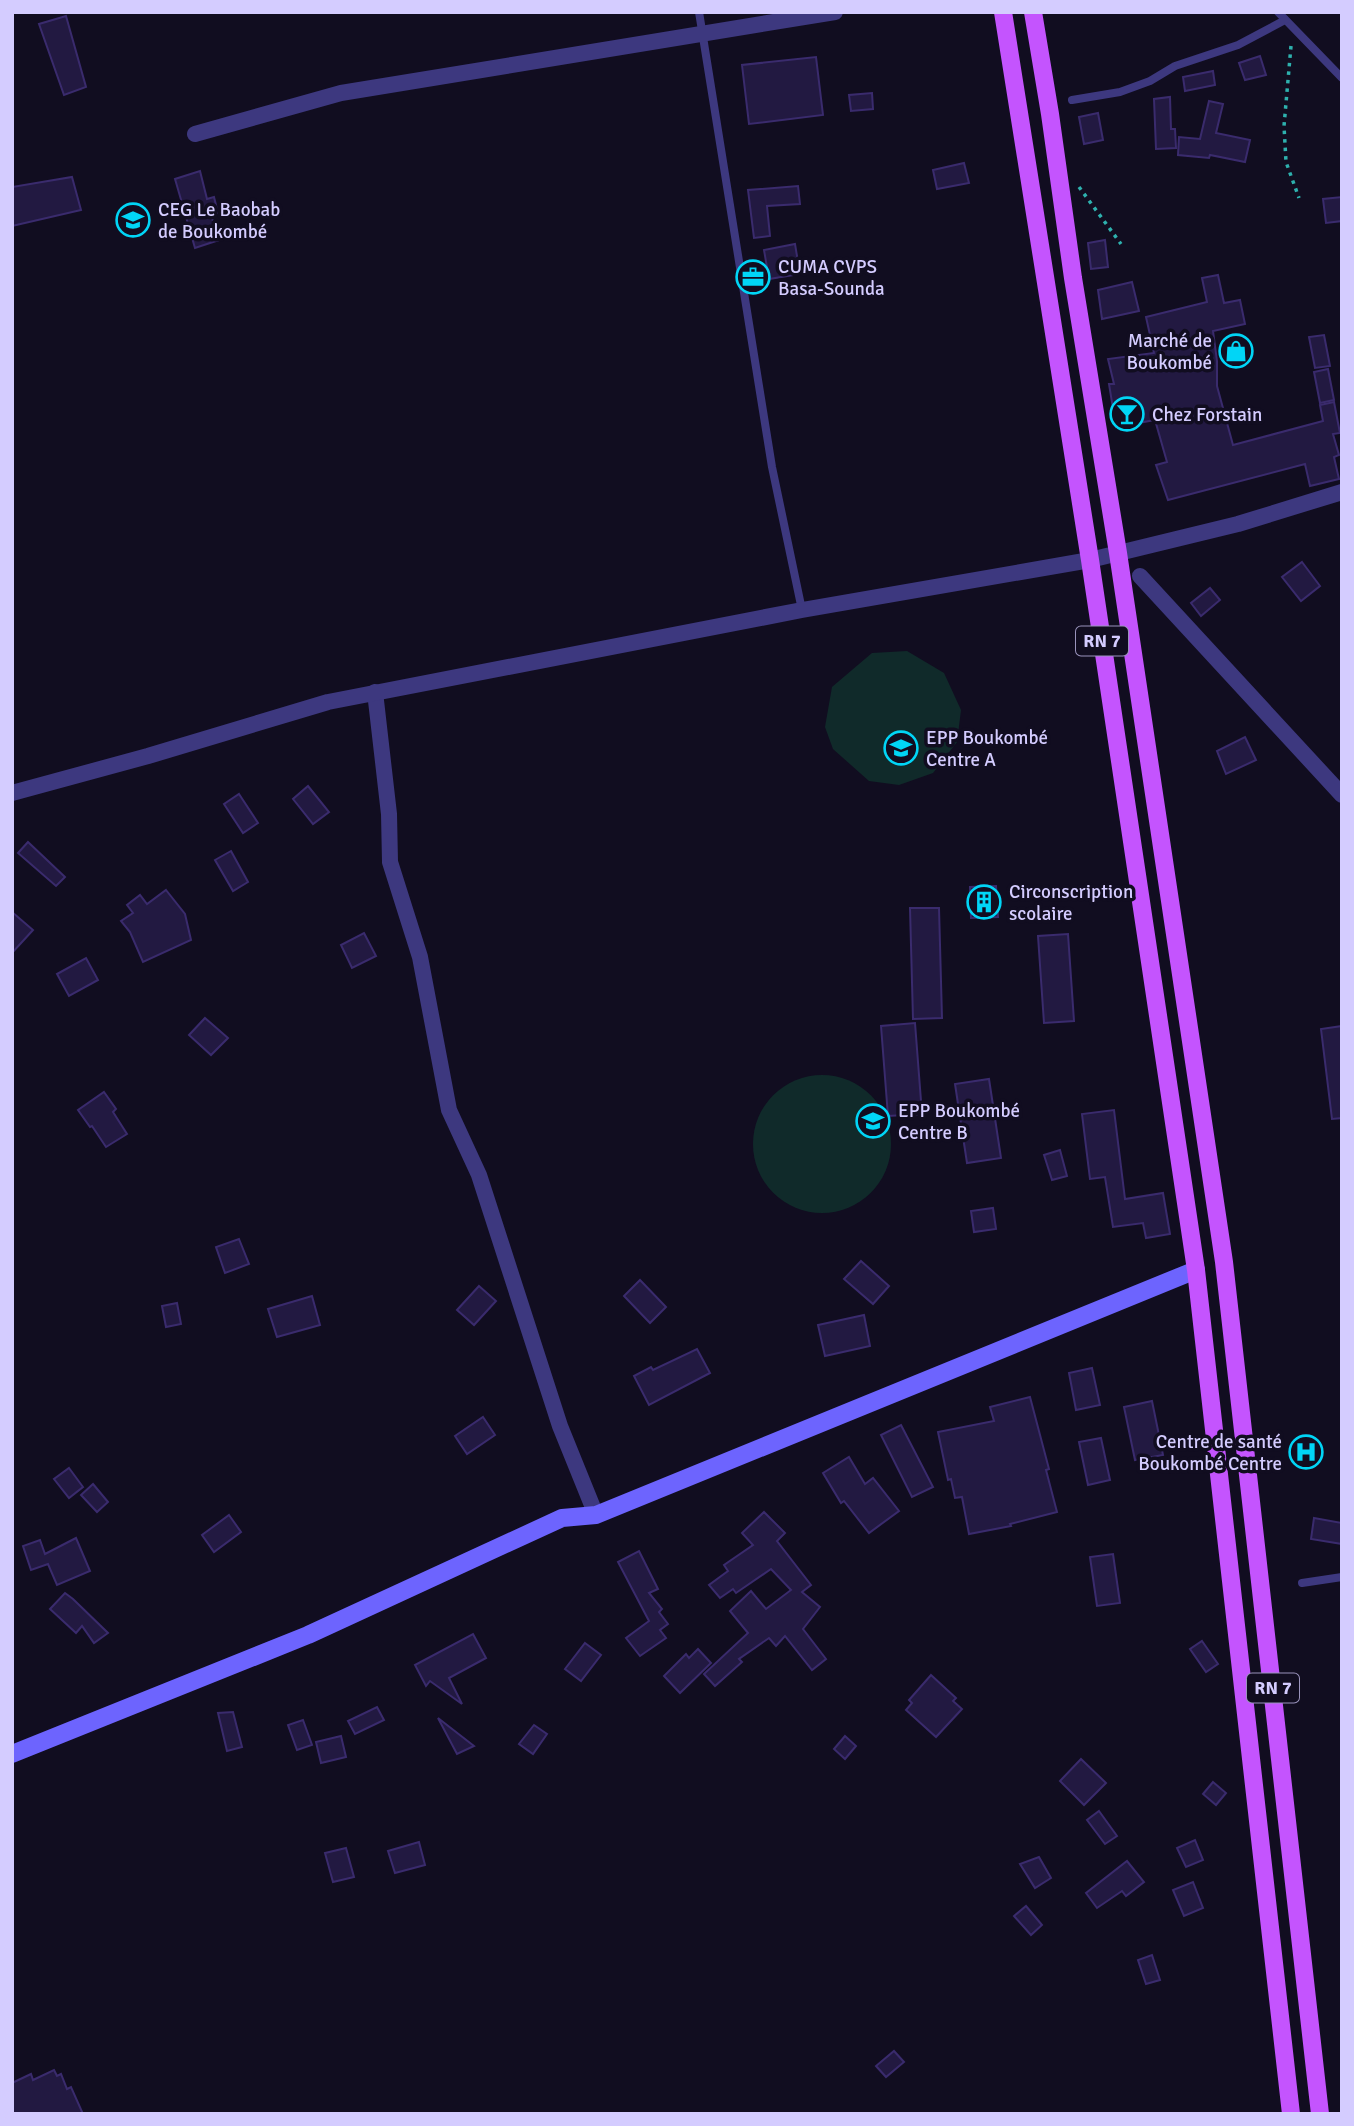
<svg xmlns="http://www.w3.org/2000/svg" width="1354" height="2126" viewBox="0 0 1354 2126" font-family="Signika,sans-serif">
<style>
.green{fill:#102a2a}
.building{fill:#221941;stroke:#3a2b6d;stroke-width:2}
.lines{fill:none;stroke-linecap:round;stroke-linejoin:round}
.path{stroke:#2eb1ae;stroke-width:3.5;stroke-dasharray:3.5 5;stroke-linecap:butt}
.lane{stroke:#3d387f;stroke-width:8}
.street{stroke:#3d387f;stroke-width:16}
.secondary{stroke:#6d64fe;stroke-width:18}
.primary{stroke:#c454fe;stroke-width:18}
.labels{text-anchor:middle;stroke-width:7;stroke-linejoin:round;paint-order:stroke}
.shield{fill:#110d20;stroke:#9a93bc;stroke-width:2}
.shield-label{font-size:18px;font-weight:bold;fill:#d4ccff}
.poi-label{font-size:19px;fill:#d4ccff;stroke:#110d20;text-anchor:start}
</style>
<rect width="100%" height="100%" fill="#110d20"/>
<g class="green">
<polygon points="907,651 944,673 961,710 957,742 933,773 899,785 869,781 833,749 825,727 832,687 872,653"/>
<circle cx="822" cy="1144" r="69"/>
</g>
<g class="building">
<polygon points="66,16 86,87 64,95 39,24"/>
<polygon points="1260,56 1266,75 1245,80 1239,63"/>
<polygon points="816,57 823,115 749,124 742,65"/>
<polygon points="1213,71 1215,85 1185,91 1183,77"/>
<polygon points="872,93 873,109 851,111 849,95"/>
<polygon points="1170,97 1171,129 1175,129 1176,148 1156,149 1154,99"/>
<polygon points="1209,101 1223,104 1216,133 1250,140 1245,162 1210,155 1209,158 1178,155 1179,137 1200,139"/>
<polygon points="1098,113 1103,140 1084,144 1079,117"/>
<polygon points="964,163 969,183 937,189 933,170"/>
<polygon points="200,171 207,199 214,197 218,213 211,215 219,240 195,248 175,179"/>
<polygon points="72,177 81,210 12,226 12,187"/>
<polygon points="798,186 800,204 767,206 770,236 754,238 748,190"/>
<polygon points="1342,197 1342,221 1326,223 1323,199"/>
<polygon points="1105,240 1108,267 1091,269 1088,243"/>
<polygon points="795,244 800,274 769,279 764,250"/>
<polygon points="1218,275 1224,303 1240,300 1245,324 1213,331 1217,361 1217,386 1233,445 1323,421 1320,405 1334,402 1340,433 1333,434 1339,455 1334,457 1339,479 1310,486 1305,464 1168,500 1156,465 1167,462 1155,420 1116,427 1109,384 1114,384 1108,359 1154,353 1146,317 1207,302 1202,278"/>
<polygon points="1132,282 1139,311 1102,319 1098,290"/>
<polygon points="1324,335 1330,366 1315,368 1309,337"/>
<polygon points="1328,369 1334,400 1320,403 1314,372"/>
<polygon points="1302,562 1320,586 1301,601 1282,577"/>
<polygon points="1210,588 1220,600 1201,616 1191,603"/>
<polygon points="1245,737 1256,760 1226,774 1217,751"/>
<polygon points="308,786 329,812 313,824 293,799"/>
<polygon points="239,794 258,823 243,833 224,804"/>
<polygon points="28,842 65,877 56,886 18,853"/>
<polygon points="231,851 248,882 233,891 215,860"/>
<polygon points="996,886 998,917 971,918 970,887"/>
<polygon points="166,890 185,914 191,940 143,962 130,932 121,921 133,913 127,905 140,895 147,904"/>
<polygon points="910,908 939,908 942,1018 913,1019"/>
<polygon points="12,912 33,930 12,953"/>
<polygon points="364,933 376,956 352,968 341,945"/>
<polygon points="1068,934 1074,1021 1044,1023 1038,936"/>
<polygon points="86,958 98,980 69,996 57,974"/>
<polygon points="205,1018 228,1038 211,1055 189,1035"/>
<polygon points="915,1023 922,1114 888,1116 881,1026"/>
<polygon points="1342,1026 1342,1118 1332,1119 1321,1029"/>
<polygon points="989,1079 1001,1158 967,1163 955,1084"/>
<polygon points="104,1092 116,1109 113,1112 127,1134 106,1147 92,1126 90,1127 78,1110"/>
<polygon points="1114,1110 1125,1199 1163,1193 1170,1234 1146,1238 1143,1223 1113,1227 1105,1177 1090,1179 1082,1114"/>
<polygon points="1060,1150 1067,1176 1052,1180 1044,1155"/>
<polygon points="993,1208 996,1229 974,1232 971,1211"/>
<polygon points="239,1239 249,1264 225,1273 216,1247"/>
<polygon points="861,1261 889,1286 873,1304 844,1279"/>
<polygon points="640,1280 666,1307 650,1323 624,1296"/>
<polygon points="479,1286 496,1301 474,1325 457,1310"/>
<polygon points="312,1296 320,1325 277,1337 268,1309"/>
<polygon points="177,1303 181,1324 166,1327 162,1306"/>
<polygon points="864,1315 870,1346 825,1356 818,1325"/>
<polygon points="697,1349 710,1373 649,1405 634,1376 651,1367 653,1370"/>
<polygon points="1092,1368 1100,1405 1076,1410 1069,1373"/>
<polygon points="1030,1397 1049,1469 1046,1470 1057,1512 1010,1524 1011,1526 969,1534 962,1497 955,1498 951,1479 948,1480 938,1432 994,1421 990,1407"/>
<polygon points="1152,1401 1163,1455 1135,1460 1124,1407"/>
<polygon points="483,1417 495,1435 467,1454 455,1436"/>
<polygon points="901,1425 933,1487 912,1497 881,1435"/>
<polygon points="1101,1438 1110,1480 1088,1485 1079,1442"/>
<polygon points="849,1457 865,1484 873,1478 899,1511 869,1533 844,1501 841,1503 823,1473"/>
<polygon points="69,1468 83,1487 69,1498 54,1479"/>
<polygon points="93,1484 108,1502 97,1512 81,1495"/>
<polygon points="764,1512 785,1533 777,1541 811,1585 802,1592 820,1607 803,1629 826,1659 812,1670 785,1636 776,1646 769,1638 739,1659 742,1662 715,1686 704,1674 748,1633 730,1611 751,1591 766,1609 791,1590 771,1569 736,1593 733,1589 720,1598 709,1585 728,1571 724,1565 753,1545 742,1533"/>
<polygon points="229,1515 241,1532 214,1552 202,1535"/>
<polygon points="1314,1518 1342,1523 1342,1544 1311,1539"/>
<polygon points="76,1538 90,1571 57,1585 48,1564 31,1570 23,1546 40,1540 45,1554"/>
<polygon points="639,1551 658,1589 649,1593 662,1609 659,1612 668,1624 660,1630 666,1638 640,1656 626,1638 649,1621 618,1562"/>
<polygon points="1113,1554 1120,1603 1097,1606 1090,1557"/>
<polygon points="65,1593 73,1599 108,1633 94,1643 82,1626 76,1633 50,1609"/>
<polygon points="473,1634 486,1658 449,1678 462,1704 430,1681 426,1686 415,1665"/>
<polygon points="1202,1641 1218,1664 1206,1672 1190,1649"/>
<polygon points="585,1643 601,1655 581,1681 565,1669"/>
<polygon points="698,1649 711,1663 680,1693 664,1676 686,1654 689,1658"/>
<polygon points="931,1675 956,1698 953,1701 962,1709 936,1737 906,1710 912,1703 909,1700"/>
<polygon points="377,1707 384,1720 355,1734 348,1721"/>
<polygon points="233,1712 242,1747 227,1751 218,1713"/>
<polygon points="438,1718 474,1746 457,1754"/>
<polygon points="303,1720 312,1745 297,1750 288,1725"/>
<polygon points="534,1725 547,1734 533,1754 519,1744"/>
<polygon points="341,1736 346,1757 321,1763 316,1742"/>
<polygon points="845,1736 856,1746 845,1759 834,1749"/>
<polygon points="1081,1759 1106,1783 1084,1805 1060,1781"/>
<polygon points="1213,1782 1226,1793 1216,1805 1203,1794"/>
<polygon points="1099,1811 1117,1836 1105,1844 1087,1820"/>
<polygon points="1195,1840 1203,1860 1186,1867 1177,1848"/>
<polygon points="419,1842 425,1865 395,1873 388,1851"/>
<polygon points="346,1848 354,1877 333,1882 325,1853"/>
<polygon points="1039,1857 1051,1878 1035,1888 1020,1864"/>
<polygon points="1127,1861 1144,1882 1126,1896 1122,1891 1097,1908 1086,1893"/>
<polygon points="1193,1882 1203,1908 1184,1916 1173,1890"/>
<polygon points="1026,1906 1042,1925 1031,1935 1014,1916"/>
<polygon points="1152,1955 1160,1980 1146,1984 1138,1960"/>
<polygon points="894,2051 904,2062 886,2077 876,2066"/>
<polygon points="54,2070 57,2076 61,2074 67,2089 71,2087 83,2114 12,2114 12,2083 31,2074 33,2080"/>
</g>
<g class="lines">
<g class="path">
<polyline points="1291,46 1284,126 1286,162 1299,198"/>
<polyline points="1079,187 1121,244"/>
</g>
<g class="lane">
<polyline points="699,12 772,467 802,610"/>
<polyline points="1278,12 1342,78"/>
<polyline points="1072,100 1120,92 1150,81 1175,66 1238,45 1285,20"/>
<polyline points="1302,1583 1342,1577"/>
</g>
<g class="street">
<polyline points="195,134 341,93 835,12"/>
<polyline points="1140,576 1342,795"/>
<polyline points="375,692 389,814 390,862 420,957 449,1110 479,1175 560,1426 596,1515"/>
<polyline points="12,793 148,756 328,702 802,610 1090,560 1238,524 1342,492"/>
</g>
<polyline class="secondary" points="12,1754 308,1635 562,1518 596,1515 1196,1270"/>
<g class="primary">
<polyline points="1003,12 1090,560 1196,1270 1291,2114"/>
<polyline points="1033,12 1050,114 1073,278 1118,553 1224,1262 1320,2114"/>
</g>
</g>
<defs>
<symbol id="school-ring" viewBox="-11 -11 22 22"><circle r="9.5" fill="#110d20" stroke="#01d5f6" stroke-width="1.5"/><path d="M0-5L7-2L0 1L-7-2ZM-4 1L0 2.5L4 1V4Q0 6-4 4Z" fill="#01d5f6"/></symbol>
<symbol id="office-ring" viewBox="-11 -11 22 22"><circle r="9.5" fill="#110d20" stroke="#01d5f6" stroke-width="1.5"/><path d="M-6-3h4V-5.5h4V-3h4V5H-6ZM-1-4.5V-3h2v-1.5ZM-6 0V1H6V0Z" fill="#01d5f6"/></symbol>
<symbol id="shop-ring" viewBox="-11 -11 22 22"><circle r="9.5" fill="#110d20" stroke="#01d5f6" stroke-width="1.5"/><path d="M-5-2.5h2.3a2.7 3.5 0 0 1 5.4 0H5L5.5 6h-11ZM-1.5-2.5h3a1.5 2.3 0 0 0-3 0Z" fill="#01d5f6"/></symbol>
<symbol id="bar-ring" viewBox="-11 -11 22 22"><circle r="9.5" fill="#110d20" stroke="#01d5f6" stroke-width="1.5"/><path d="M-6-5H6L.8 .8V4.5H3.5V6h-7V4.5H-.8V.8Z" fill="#01d5f6"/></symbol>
<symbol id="building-ring" viewBox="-11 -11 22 22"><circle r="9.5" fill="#110d20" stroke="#01d5f6" stroke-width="1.5"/><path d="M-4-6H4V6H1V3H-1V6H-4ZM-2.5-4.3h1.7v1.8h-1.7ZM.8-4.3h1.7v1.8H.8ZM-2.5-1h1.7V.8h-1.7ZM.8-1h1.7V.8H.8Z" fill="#01d5f6"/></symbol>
<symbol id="hospital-ring" viewBox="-11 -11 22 22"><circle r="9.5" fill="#110d20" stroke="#01d5f6" stroke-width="1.5"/><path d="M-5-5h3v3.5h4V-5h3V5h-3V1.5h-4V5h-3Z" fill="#01d5f6"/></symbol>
</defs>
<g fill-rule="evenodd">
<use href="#school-ring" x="114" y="201" width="38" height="38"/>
<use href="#office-ring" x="734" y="258" width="38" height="38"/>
<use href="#shop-ring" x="1217" y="332" width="38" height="38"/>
<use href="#bar-ring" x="1108" y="395" width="38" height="38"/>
<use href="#school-ring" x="882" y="729" width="38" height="38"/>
<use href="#building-ring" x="965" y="883" width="38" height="38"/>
<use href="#school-ring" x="854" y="1102" width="38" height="38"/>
<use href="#hospital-ring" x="1287" y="1433" width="38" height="38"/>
</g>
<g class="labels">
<g class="shield">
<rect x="1076" y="626.5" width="52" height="29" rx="5"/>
<rect x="1247" y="1673.5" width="52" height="29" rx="5"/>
</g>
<g class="shield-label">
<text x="1102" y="647">RN 7</text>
<text x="1273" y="1694">RN 7</text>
</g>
<g class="poi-label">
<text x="158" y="216">CEG Le Baobab<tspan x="158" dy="22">de Boukombé</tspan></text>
<text x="778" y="273">CUMA CVPS<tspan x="778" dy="22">Basa-Sounda</tspan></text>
<text x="1212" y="347" text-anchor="end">Marché de<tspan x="1212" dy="22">Boukombé</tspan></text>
<text x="1152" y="421">Chez Forstain</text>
<text x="926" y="744">EPP Boukombé<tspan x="926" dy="22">Centre A</tspan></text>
<text x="1009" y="898">Circonscription<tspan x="1009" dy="22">scolaire</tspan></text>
<text x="898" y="1117">EPP Boukombé<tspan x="898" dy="22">Centre B</tspan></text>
<text x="1282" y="1448" text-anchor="end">Centre de santé<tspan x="1282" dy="22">Boukombé Centre</tspan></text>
</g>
</g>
<rect width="1354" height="2126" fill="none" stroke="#d4ccff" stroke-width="28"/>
</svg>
